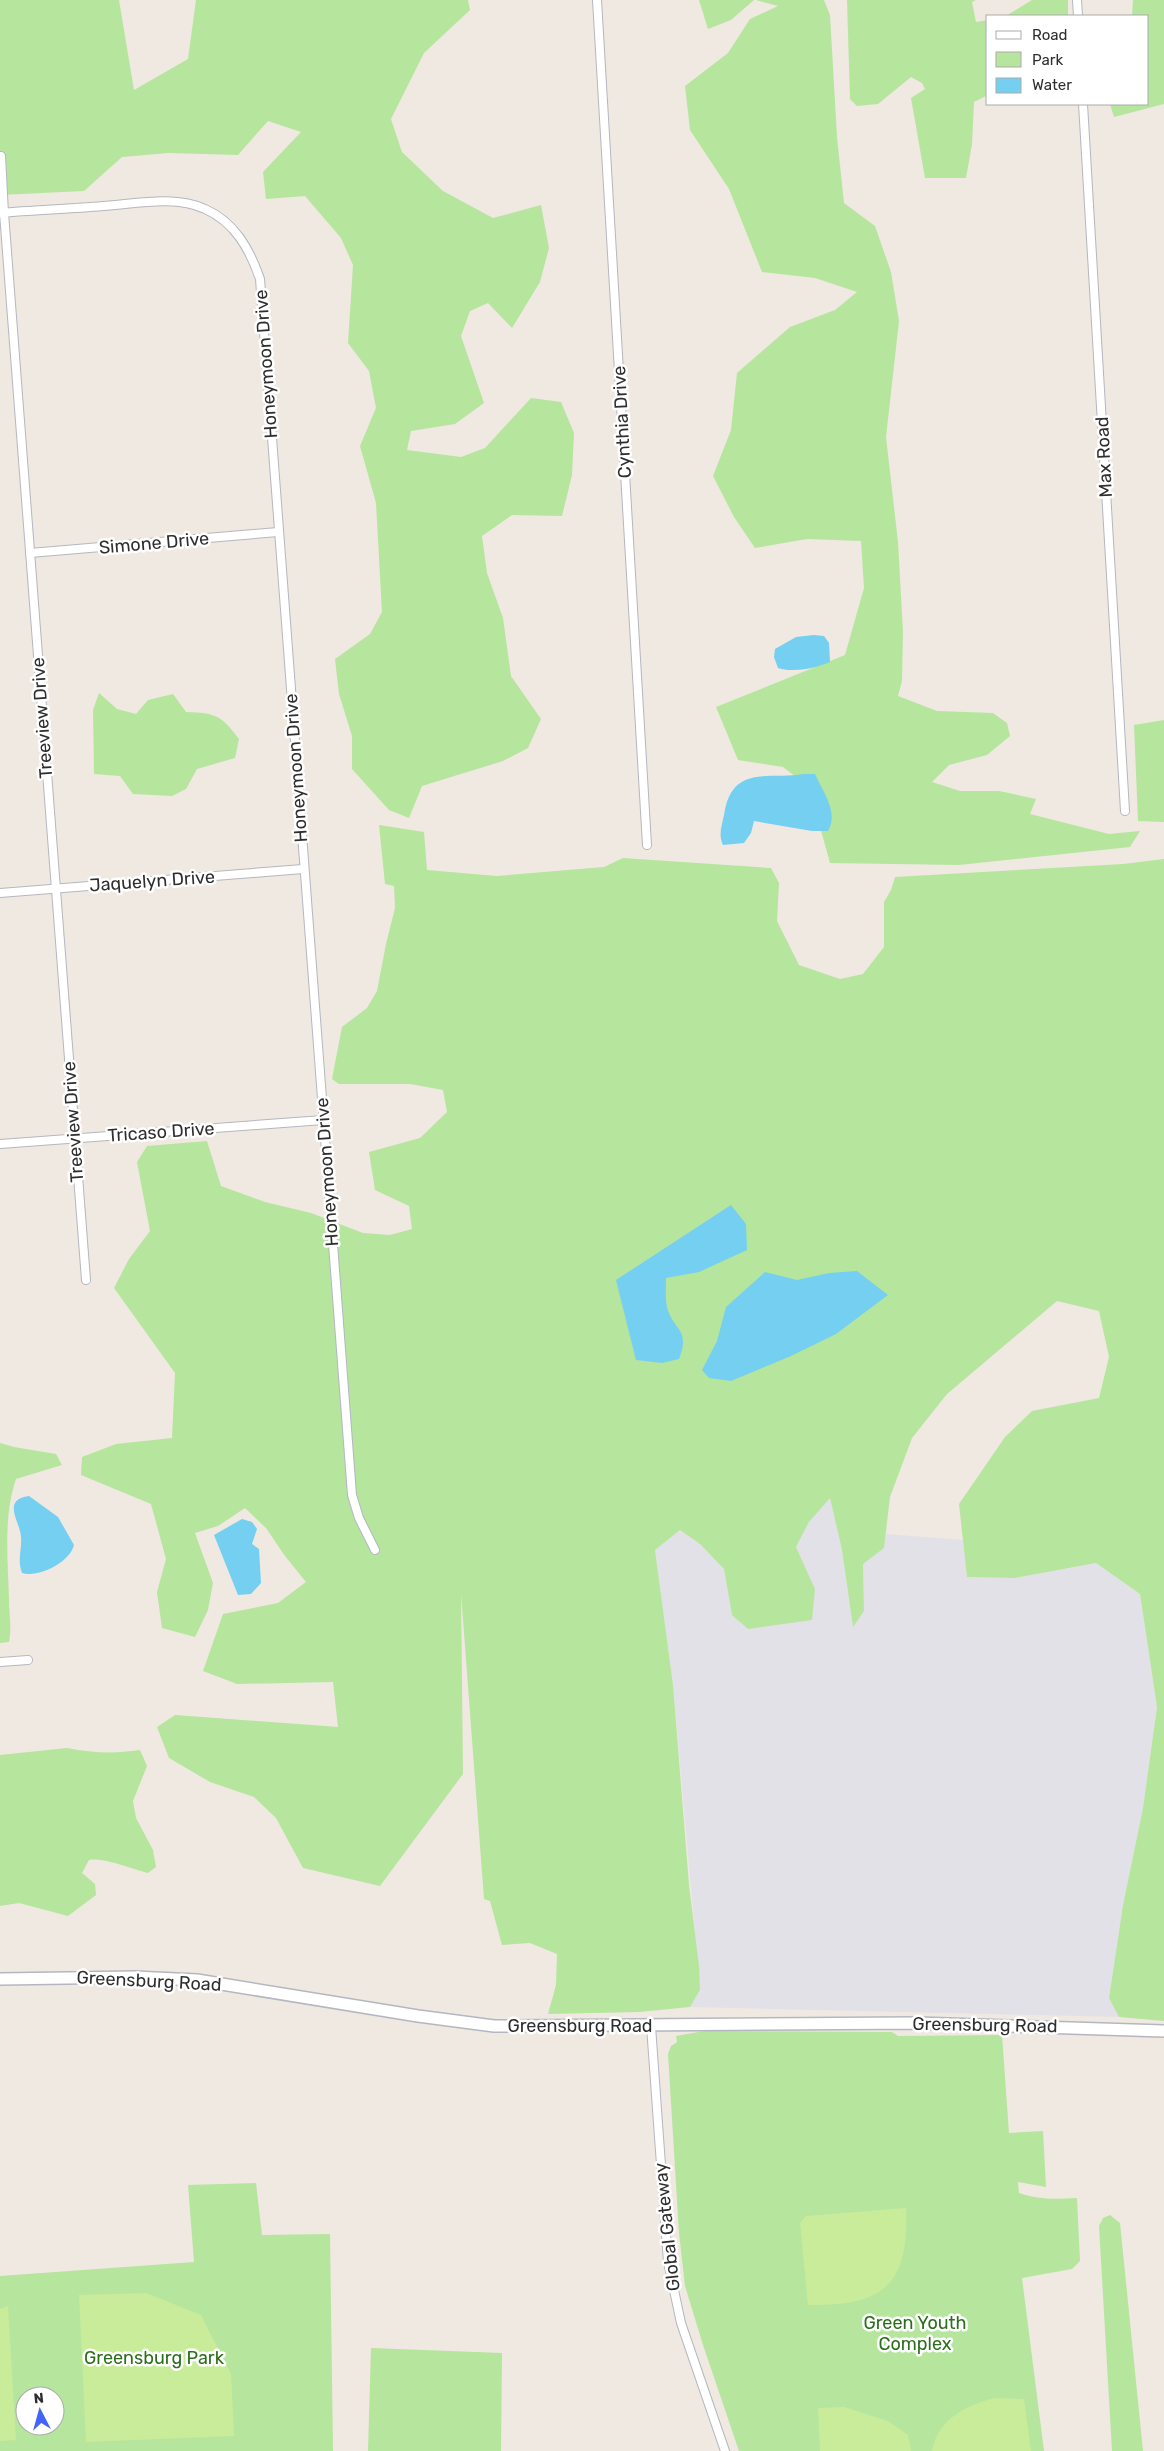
<svg xmlns="http://www.w3.org/2000/svg" width="1164" height="2451" viewBox="0 0 1164 2451" font-family="Rubik,sans-serif">
<style>
.industrial{fill:#e3e1e8}
.green{fill:#b6e59e;fill-rule:evenodd}
.pitch{fill:#c9ec9a}
.water{fill:#75cff0}
.lines{fill:none;stroke-linecap:round;stroke-linejoin:round}
.minor-casing{stroke:#b4b7c1;stroke-width:10}
.secondary-casing{stroke:#b4b7c1;stroke-width:14}
.minor{stroke:#fff;stroke-width:8}
.secondary{stroke:#fff;stroke-width:11}
.labels{text-anchor:middle;stroke-width:5;stroke-linejoin:round;paint-order:stroke}
.street-label{font-size:18px;fill:#2e2e2e;stroke:#fff}
.park-label{font-size:18px;fill:#2c6e1b;stroke:#fff}
</style>
<rect width="100%" height="100%" fill="#efe9e1"/>
<polygon class="industrial" points="830,1498 842,1550 853,1626 864,1611 863,1563 884,1548 886,1534 963,1540 967,1577 1015,1578 1096,1563 1140,1594 1157,1707 1143,1808 1123,1905 1109,1997 1119,2017 690,2007 700,1990 673,1685 655,1550 680,1530 700,1544 724,1569 732,1615 815,1589 796,1547 809,1522"/>
<g class="green">
<polygon points="0,0 119,0 134,90 188,59 196,0 468,0 470,10 424,53 391,119 402,152 443,191 493,218 541,205 549,248 540,282 512,328 488,303 470,311 461,336 484,403 455,424 411,431 407,450 461,457 485,448 531,398 561,402 574,433 572,475 562,516 512,515 482,536 487,573 503,618 511,676 541,719 528,748 503,761 422,786 409,818 389,810 352,769 352,736 339,694 335,659 370,634 382,612 376,503 360,446 376,408 369,371 348,343 353,265 341,238 305,196 266,199 263,172 301,132 268,121 238,155 168,153 122,157 84,191 0,195"/>
<polygon points="699,0 754,0 731,20 708,29"/>
<polygon points="756,0 824,0 830,15 837,137 844,203 875,226 891,272 899,321 886,437 898,542 903,632 902,681 898,696 937,711 993,713 1007,723 1010,736 987,755 949,765 932,782 960,791 999,791 1036,799 1030,814 1109,834 1140,831 1130,847 959,865 830,863 809,787 783,767 738,760 716,707 845,655 864,588 861,541 807,539 755,548 734,517 713,476 731,430 737,373 790,327 835,310 857,292 815,278 762,272 729,189 690,130 685,86 728,53 750,19 778,6"/>
<polygon points="847,0 976,0 972,2 976,22 988,20 988,95 974,102 972,144 966,178 925,178 911,98 925,89 922,83 911,77 878,104 857,106 850,99"/>
<polygon points="1032,0 1068,0 1068,16 1006,16"/>
<polygon points="1133,0 1164,0 1164,104 1114,117 1110,104 1148,104 1148,16 1132,16"/>
<path d="M99 693 117 709 136 714 148 700 173 694 186 712C216 713 221 715 239 739L235 758 197 769 186 789 172 796 133 794 120 776 94 774 93 710Z"/>
<polygon points="1164,720 1164,822 1138,821 1134,725"/>
<polygon points="379,825 424,832 427,870 497,876 604,867 623,858 771,868 779,883 777,921 799,965 840,979 863,974 884,947 884,902 891,890 895,877 1123,864 1164,859 1164,2021 1119,2017 1109,1998 1123,1905 1143,1808 1157,1707 1140,1594 1096,1563 1015,1578 967,1577 959,1504 1005,1437 1032,1411 1099,1398 1109,1357 1099,1311 1057,1301 947,1394 912,1438 890,1497 884,1548 863,1564 864,1611 853,1627 842,1550 830,1498 809,1522 796,1547 815,1589 812,1620 748,1629 732,1615 724,1569 700,1544 680,1530 655,1550 673,1685 689,1885 699,1966 700,1990 690,2007 639,2012 548,2014 556,1985 557,1954 530,1943 502,1945 490,1901 484,1899 461,1593 463,1774 380,1886 303,1868 276,1818 254,1797 210,1782 169,1758 157,1727 175,1715 338,1727 333,1682 237,1684 203,1671 223,1614 278,1603 306,1582 285,1556 266,1528 245,1508 218,1526 195,1533 213,1583 208,1610 195,1637 162,1628 157,1592 166,1559 151,1504 81,1475 82,1457 116,1444 172,1438 175,1373 114,1288 129,1259 150,1231 137,1162 147,1146 207,1141 221,1186 265,1202 311,1213 363,1233 390,1235 412,1229 409,1206 375,1190 369,1152 420,1138 447,1112 443,1090 410,1084 339,1084 332,1079 342,1027 367,1008 377,991 386,944 395,908 394,886 385,884"/>
<path d="M0 1443 14 1447 56 1454 62 1465 16 1479C3 1517 8 1560 9 1600 9 1615 12 1627 9 1642L0 1643Z"/>
<path d="M67 1748C93 1753 114 1754 140 1750L147 1766 133 1801 136 1818 153 1850 156 1867 148 1873C132 1869 103 1857 89 1860L82 1873 95 1884 96 1895 68 1916 19 1903 0 1906V1755Z"/>
<path d="M704 2031 892 2032 898 2036 1002 2035 1009 2133 1043 2131 1046 2187 1018 2182 1019 2193C1039 2200 1056 2199 1077 2198L1080 2261 1072 2269 1022 2278 1044 2451H739L703 2345 685 2286 679 2233 668 2054 671 2046 677 2042 676 2036Z"/>
<path d="M256 2183 262 2235 330 2234 333 2451H0V2276L194 2262 188 2185ZM25 2396H55V2426H25Z"/>
<polygon points="1110,2215 1120,2223 1143,2451 1112,2451 1099,2226 1103,2218"/>
<polygon points="371,2348 502,2353 501,2451 368,2451"/>
</g>
<g class="pitch">
<path d="M906 2208C909 2285 884 2306 808 2305L800 2223 806 2216Z"/>
<polygon points="146,2293 201,2315 231,2374 234,2436 86,2442 79,2295"/>
<polygon points="8,2306 16,2440 0,2441 0,2309"/>
<path d="M994 2398 1024 2399 1031 2451H932C938 2418 966 2406 994 2398Z"/>
<polygon points="844,2407 888,2421 908,2435 911,2451 820,2451 818,2408"/>
</g>
<g class="water">
<path d="M814 635 824 636 829 643 830 662C816 668 793 673 778 668L774 657 775 649 796 637Z"/>
<path d="M804 774H815C823 792 839 812 828 831H812L754 821 751 833 744 843 723 845C718 835 722 825 724 815 732 764 767 780 804 774Z"/>
<path d="M731 1205 746 1224 747 1250 699 1272 666 1278C666 1287 665 1298 667 1307 673 1331 691 1328 679 1359L662 1363 636 1360 616 1280Z"/>
<polygon points="857,1271 888,1295 836,1334 791,1356 731,1381 709,1378 702,1370 717,1341 726,1307 765,1272 797,1280 829,1273"/>
<path d="M29 1496 58 1517 74 1545C70 1562 39 1578 22 1573 17 1559 22 1551 21 1537 20 1521 1 1500 29 1496Z"/>
<polygon points="242,1519 252,1522 257,1529 252,1544 259,1549 261,1583 251,1594 238,1595 214,1535"/>
</g>
<g class="lines">
<defs>
<g id="minor">
<polyline points="597,0 647,845"/>
<polyline points="1077,0 1078,16"/>
<polyline points="1083,104 1125,811"/>
<polyline points="1,156 4,213 86,1280"/>
<path d="M0 213C34 210 69 209 103 206 135 204 175 195 205 209 235 222 250 250 260 279L352 1495 359 1518 375 1550"/>
<polyline points="30,553 278,532"/>
<polyline points="0,893 303,869"/>
<polyline points="0,1144 323,1120"/>
<polyline points="0,1662 28,1660"/>
<polyline points="651,2026 668,2262 681,2323 725,2451"/>
</g>
<polyline id="secondary" points="0,1979 135,1977 197,1980 418,2016 494,2026 917,2023 1164,2031"/>
</defs>
<use href="#minor" class="minor-casing"/>
<use href="#secondary" class="secondary-casing"/>
<use href="#minor" class="minor"/>
<use href="#secondary" class="secondary"/>
</g>
<g class="labels">
<g class="street-label">
<text transform="translate(266 364) rotate(-94)" y="6">Honeymoon Drive</text>
<text transform="translate(622 422) rotate(-93)" y="6">Cynthia Drive</text>
<text transform="translate(1104 457) rotate(-93)" y="6">Max Road</text>
<text transform="translate(154 543) rotate(-5)" y="6">Simone Drive</text>
<text transform="translate(42 718) rotate(-94)" y="6">Treeview Drive</text>
<text transform="translate(296 768) rotate(-94)" y="6">Honeymoon Drive</text>
<text transform="translate(152 881) rotate(-4)" y="6">Jaquelyn Drive</text>
<text transform="translate(73 1122) rotate(-94)" y="6">Treeview Drive</text>
<text transform="translate(161 1132) rotate(-4)" y="6">Tricaso Drive</text>
<text transform="translate(327 1172) rotate(-94)" y="6">Honeymoon Drive</text>
<text transform="translate(149 1981) rotate(3)" y="6">Greensburg Road</text>
<text transform="translate(985 2025) rotate(1)" y="6">Greensburg Road</text>
<text x="580" y="2032">Greensburg Road</text>
<text transform="translate(667 2227) rotate(-96)" y="6">Global Gateway</text>
</g>
<g class="park-label">
<text x="915" y="2329">Green Youth<tspan x="915" dy="21">Complex</tspan></text>
<text x="154" y="2364">Greensburg Park</text>
</g>
</g>
<rect x="986" y="15" width="162" height="90" fill="#ffffff" stroke="#ababab"/>
<rect x="996" y="31" width="25" height="8" fill="#ffffff" stroke="#ababab"/>
<text x="1032" y="40" font-size="15" fill="#2e2e2e">Road</text>
<rect x="996" y="52" width="25" height="15" fill="#b6e59e" stroke="#ababab"/>
<text x="1032" y="65" font-size="15" fill="#2e2e2e">Park</text>
<rect x="996" y="78" width="25" height="15" fill="#75cff0" stroke="#ababab"/>
<text x="1032" y="90" font-size="15" fill="#2e2e2e">Water</text>
<g transform="translate(40 2411) rotate(354)"><circle r="24" fill="#ffffff" stroke="#ababab"/>
<path d="M0-4L9 19L0 12L-9 19Z" fill="#4264fb"/>
<text y="-8" font-size="14" font-weight="bold" text-anchor="middle" fill="#2e2e2e">N</text>
</g>
</svg>
